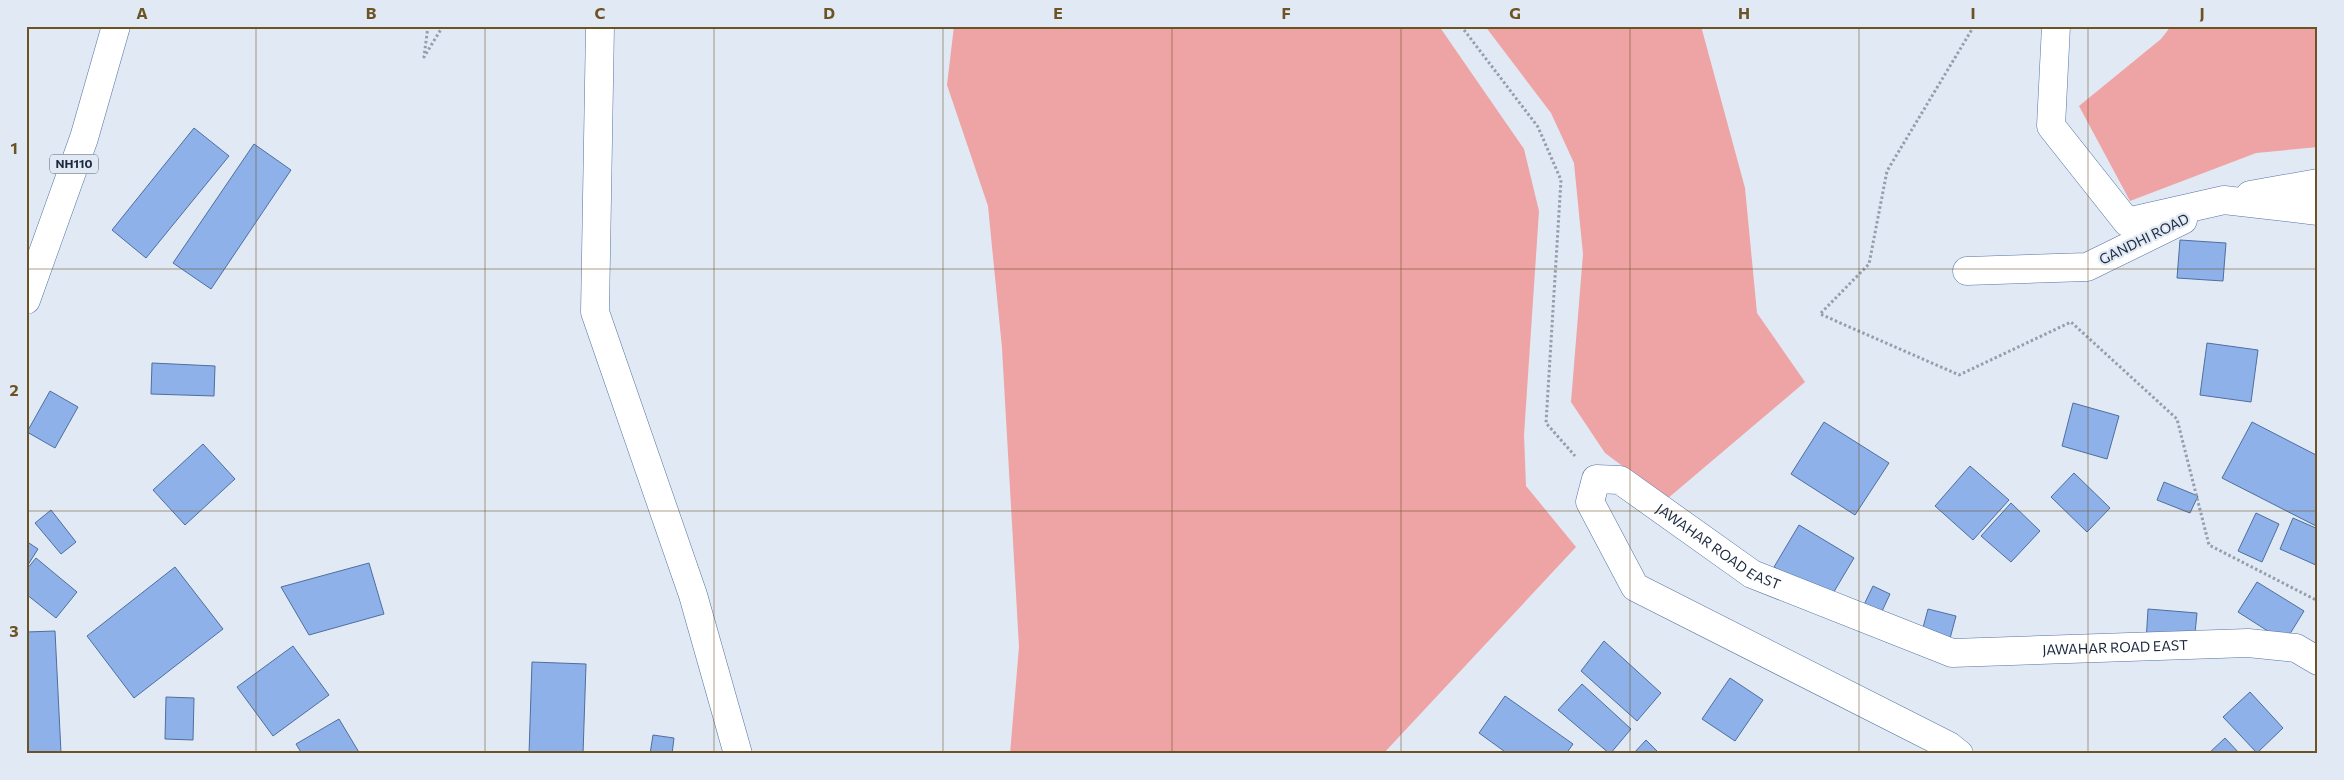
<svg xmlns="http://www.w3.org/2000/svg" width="2344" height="780" viewBox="0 0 2344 780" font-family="Commissioner,sans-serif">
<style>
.forest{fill:#eea3a4}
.building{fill:#8db1e8;stroke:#4e6fa0}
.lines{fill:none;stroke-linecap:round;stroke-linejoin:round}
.minor-casing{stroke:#5374a6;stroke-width:29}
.major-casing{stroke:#5374a6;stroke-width:29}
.highway-casing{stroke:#5374a6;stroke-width:29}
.path{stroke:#949ead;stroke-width:3;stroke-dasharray:2.5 2.5;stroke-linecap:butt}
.minor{stroke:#fff;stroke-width:28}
.major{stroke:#fff;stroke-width:28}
.highway{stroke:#fff;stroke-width:28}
.grid{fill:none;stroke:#6d5224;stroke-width:1;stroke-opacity:0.55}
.labels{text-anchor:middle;stroke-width:4.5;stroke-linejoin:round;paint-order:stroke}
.shield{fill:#e1e9f4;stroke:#566375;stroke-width:1}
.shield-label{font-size:12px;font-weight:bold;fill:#1b293e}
.street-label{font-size:14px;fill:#1b293e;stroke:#e1e9f4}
.neatline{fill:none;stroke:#6d5224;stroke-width:2}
.grid-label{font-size:16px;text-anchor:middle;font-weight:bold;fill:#6d5224}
</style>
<rect width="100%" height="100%" fill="#e1e9f4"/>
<g class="forest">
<polygon points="954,26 1439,26 1524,149 1539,211 1524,435 1526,486 1576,547 1383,754 1010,754 1019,647 1002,348 988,206 947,85"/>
<polygon points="1485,26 1701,26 1745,188 1757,313 1805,382 1667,499 1605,453 1571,402 1583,254 1574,163 1551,113"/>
<polygon points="2171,26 2318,26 2318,147 2256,153 2130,201 2079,106 2161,39"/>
</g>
<g class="building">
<polygon points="194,128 229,156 146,258 112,230"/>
<polygon points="254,144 291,170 211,289 173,263"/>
<polygon points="2180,240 2226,243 2223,281 2177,278"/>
<polygon points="2207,343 2258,350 2251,402 2200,395"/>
<polygon points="152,363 215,366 214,396 151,394"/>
<polygon points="50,391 78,407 55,448 27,432"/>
<polygon points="2073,403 2119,416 2107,459 2062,446"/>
<polygon points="1824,422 1889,463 1855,515 1791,474"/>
<polygon points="2252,422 2318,456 2318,527 2222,478"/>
<polygon points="203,444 235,479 185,525 153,490"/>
<polygon points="1970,466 2009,500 1973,540 1935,506"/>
<polygon points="2074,473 2110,508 2087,532 2051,497"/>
<polygon points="2164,482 2198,496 2190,513 2157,500"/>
<polygon points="2011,503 2040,531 2011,562 1981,536"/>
<polygon points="51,510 76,542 61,554 35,523"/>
<polygon points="2256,513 2279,524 2262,562 2238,551"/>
<polygon points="2293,518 2318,529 2318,566 2280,549"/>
<polygon points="1799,525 1854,558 1829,600 1774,567"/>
<polygon points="26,541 38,549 26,568"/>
<polygon points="36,558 77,592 56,618 26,594 26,570"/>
<polygon points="369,563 384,614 309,635 281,587"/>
<polygon points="175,567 223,629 134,698 87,636"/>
<polygon points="2257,582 2304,611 2285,642 2238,612"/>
<polygon points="1873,586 1890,594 1877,622 1860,613"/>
<polygon points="1928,609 1956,616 1948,646 1920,639"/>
<polygon points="2148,609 2197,613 2194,643 2146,642"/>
<polygon points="55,631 61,753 26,754 26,632"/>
<polygon points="1604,641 1661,693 1637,721 1581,671"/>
<polygon points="293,646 329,695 273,736 237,687"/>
<polygon points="532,662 586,664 583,754 529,754"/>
<polygon points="1730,678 1763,700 1735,741 1702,719"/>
<polygon points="1582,684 1631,729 1610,754 1558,710"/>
<polygon points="2250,692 2283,728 2257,753 2223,717"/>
<polygon points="1505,696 1573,744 1566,754 1508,754 1479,733"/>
<polygon points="166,697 194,698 193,740 165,739"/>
<polygon points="339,719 360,754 302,754 296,744"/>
<polygon points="653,735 674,738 672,754 650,754"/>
<polygon points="2225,738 2240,754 2208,754"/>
<polygon points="1646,740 1660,754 1633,754"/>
</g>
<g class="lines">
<defs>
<g id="minor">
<polyline points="2056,26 2051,126 2127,222 2224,200 2318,211"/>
<polyline points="2250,195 2318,183"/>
<polyline points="1967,271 2087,267 2183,220"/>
<path id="s1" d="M1959 754 1949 746 1635 587 1590 502 1596 479 1620 480 1752 574 1952 653 2248 643 2296 648 2318 661"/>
</g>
<polyline id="major" points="600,26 595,312 693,595 738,754"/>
<polyline id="highway" points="26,300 84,138 116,26"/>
</defs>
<use href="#minor" class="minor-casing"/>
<use href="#major" class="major-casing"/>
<use href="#highway" class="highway-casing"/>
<g class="path">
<polyline points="428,26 424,57 443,26"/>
<polyline points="1461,26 1538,127 1561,180 1546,423 1575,456"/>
<polyline points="1974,26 1887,171 1869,264 1820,314 1959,375 2071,322 2177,419 2209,545 2318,601"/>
</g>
<use href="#minor" class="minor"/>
<use href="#major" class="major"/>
<use href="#highway" class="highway"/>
</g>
<path class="grid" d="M256 26V754M485 26V754M714 26V754M943 26V754M1172 26V754M1401 26V754M1630 26V754M1859 26V754M2088 26V754M26 269H2318M26 511H2318"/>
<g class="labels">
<rect class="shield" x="50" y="154.5" width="48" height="19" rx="4"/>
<g class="shield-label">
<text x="74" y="168">NH110</text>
</g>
<g class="street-label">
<text transform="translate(2144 239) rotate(-26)" y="5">GANDHI ROAD</text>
<text dy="5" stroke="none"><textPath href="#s1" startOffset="628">JAWAHAR ROAD EAST</textPath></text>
<text dy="5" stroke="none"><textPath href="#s1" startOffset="1049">JAWAHAR ROAD EAST</textPath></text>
</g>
</g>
<rect width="2344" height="780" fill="none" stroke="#e1e9f4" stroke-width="55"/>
<rect x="28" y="28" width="2288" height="724" class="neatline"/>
<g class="grid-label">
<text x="142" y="19">A</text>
<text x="371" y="19">B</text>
<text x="600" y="19">C</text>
<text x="829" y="19">D</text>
<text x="1058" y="19">E</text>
<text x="1286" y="19">F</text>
<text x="1515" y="19">G</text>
<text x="1744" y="19">H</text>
<text x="1973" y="19">I</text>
<text x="2202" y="19">J</text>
<text x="14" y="154">1</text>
<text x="14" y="396">2</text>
<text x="14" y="637">3</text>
</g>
</svg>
